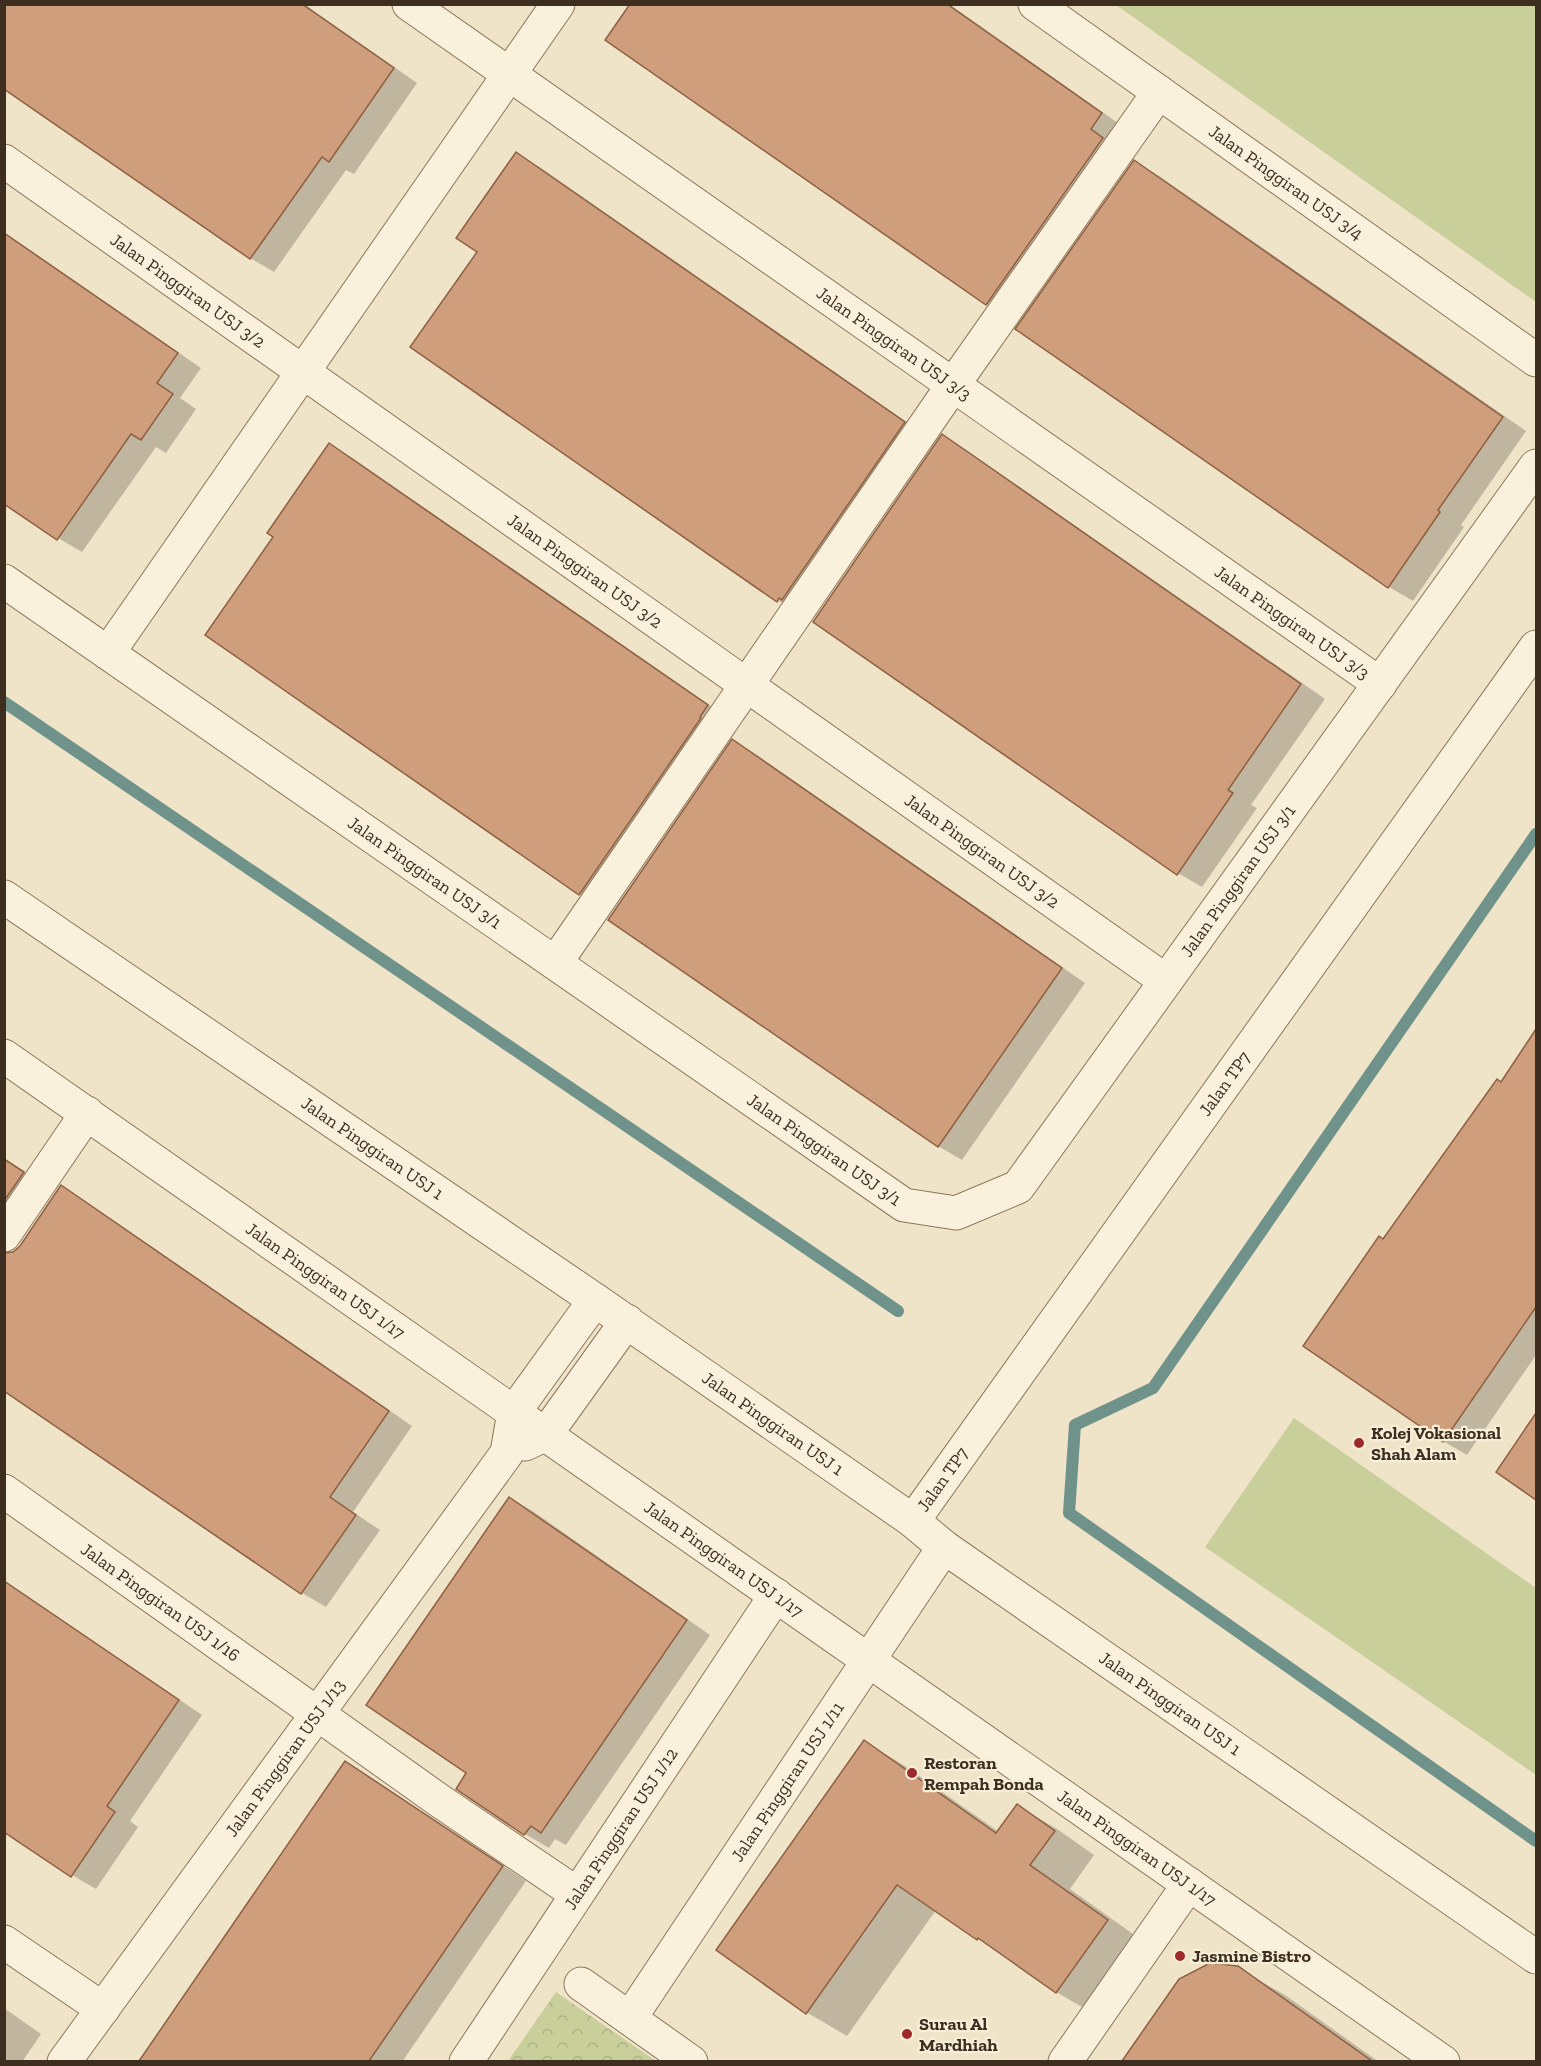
<svg xmlns="http://www.w3.org/2000/svg" width="1541" height="2066" viewBox="0 0 1541 2066" font-family="'Zilla Slab',serif">
<style>
.grass{fill:#c9cf9b}
.forest{fill:url(#forest-crowns)}
.shadow{fill:#0003}
.lines{fill:none;stroke-linecap:round;stroke-linejoin:round}
.stream{stroke:#6f938a;stroke-width:12}
.building{fill:#cf9f7d;stroke:#8d5f41;stroke-width:1.5}
.minor-casing{stroke:#8d765c;stroke-width:35}
.minor{stroke:#faf1dc;stroke-width:33}
.poi-dot{fill:#9e2a2b;stroke:#f7eed8;stroke-width:2}
.labels{text-anchor:middle;stroke-width:4.5;stroke-linejoin:round;paint-order:stroke}
.street-label{font-size:18px;fill:#3d2e20;stroke:#f7eed8}
.poi-label{font-size:18px;font-weight:bold;fill:#3d2e20;stroke:#f7eed8;text-anchor:start}
</style>
<defs>
<pattern id="forest-crowns" width="20" height="18" patternUnits="userSpaceOnUse" patternTransform="scale(1.5)"><rect width="20" height="18" fill="#c9cf9b"/><path d="M2 6a3 3 0 1 1 6 0M12 15a3 3 0 1 1 6 0" fill="none" stroke="#aeb285"/></pattern>
</defs>
<rect width="100%" height="100%" fill="#f0e4c8"/>
<g class="grass">
<polygon points="1116,5 1536,5 1536,302"/>
<polygon points="1294,1418 1536,1588 1536,1775 1205,1547"/>
</g>
<polygon class="forest" points="556,1992 656,2061 508,2061"/>
<g class="shadow">
<polygon points="4,4 304,4 417,83 354,174 346,170 274,272 250,258"/>
<polygon points="632,4 949,4 1125,128 1011,318 987,304 607,40"/>
<polygon points="517,154 541,168 928,437 801,614 777,600 479,252"/>
<polygon points="1135,162 1159,176 1526,431 1461,525 1464,527 1413,601 1389,587"/>
<polygon points="4,232 201,368 180,398 196,409 166,453 156,447 82,552 58,538 4,501"/>
<polygon points="942,436 966,450 1325,699 1251,805 1257,808 1202,887 1178,873"/>
<polygon points="330,445 354,459 731,720 604,908 580,894 207,635 275,537"/>
<polygon points="733,741 757,755 1085,983 962,1160 938,1146"/>
<polygon points="1536,1032 1536,1355 1467,1455 1443,1441 1383,1240 1502,1083"/>
<polygon points="4,1158 47,1187 9,1249 10,1254 20,1247 61,1187 85,1201 412,1426 353,1512 380,1530 326,1607 302,1593 4,1390"/>
<polygon points="1536,1416 1536,1498 1498,1472"/>
<polygon points="510,1498 534,1512 710,1635 566,1845 555,1839 549,1848 525,1834 458,1789 468,1773"/>
<polygon points="4,1580 202,1715 130,1821 138,1827 96,1889 72,1875 4,1830"/>
<polygon points="865,1742 905,1766 999,1832 1017,1806 1057,1829 1094,1855 1070,1889 1147,1944 1096,2015 1056,1992 936,1910 847,2036 806,2012"/>
<polygon points="345,1763 369,1777 526,1881 402,2062 141,2062"/>
<polygon points="1237,1968 1285,1995 1379,2062 1128,2062 1125,2059"/>
<polygon points="4,2008 41,2034 22,2062 4,2062"/>
</g>
<g class="lines">
<g class="stream">
<polyline points="4,702 898,1311"/>
<polyline points="1536,834 1153,1388 1075,1425 1069,1513 1536,1841"/>
</g>
</g>
<g class="building">
<polygon points="4,4 302,4 394,68 329,162 322,157 250,259 4,89"/>
<polygon points="630,4 947,4 1102,113 1091,129 1103,138 986,305 605,40"/>
<polygon points="516,152 905,422 782,600 779,598 777,602 410,347 477,252 456,238"/>
<polygon points="1134,160 1503,417 1438,510 1440,512 1388,588 1015,329"/>
<polygon points="4,233 178,353 157,383 173,394 141,440 131,434 57,540 4,504"/>
<polygon points="942,434 1301,684 1228,790 1233,793 1177,875 813,622"/>
<polygon points="329,443 708,705 700,717 701,718 579,895 205,635 273,537 267,533"/>
<polygon points="732,739 1062,968 938,1147 608,920"/>
<polygon points="1536,1029 1536,1307 1443,1442 1303,1346 1379,1236 1383,1239 1497,1079 1501,1082"/>
<polygon points="4,1159 24,1172 4,1201"/>
<polygon points="61,1185 389,1411 330,1497 356,1515 301,1594 4,1391 4,1253 13,1252 20,1246"/>
<polygon points="1536,1413 1536,1500 1496,1472"/>
<polygon points="509,1497 687,1620 541,1833 531,1826 524,1835 456,1789 466,1773 366,1705"/>
<polygon points="4,1581 179,1700 107,1806 115,1812 71,1877 4,1832"/>
<polygon points="864,1740 996,1833 1017,1804 1055,1831 1030,1865 1108,1920 1056,1993 978,1938 977,1940 897,1885 806,2014 716,1950"/>
<polygon points="345,1761 503,1866 369,2061 139,2061"/>
<polygon points="1210,1963 1238,1966 1372,2061 1122,2061 1179,1979"/>
</g>
<g class="lines">
<defs>
<g id="minor">
<path id="s1" d="M409 4 1380 684"/>
<path id="s2" d="M1035 4 1536 360"/>
<path id="s3" d="M4 161 1166 981"/>
<path id="s4" d="M4 581 904 1205 956 1213 1018 1187 1536 466"/>
<polyline points="108,653 558,4"/>
<path id="s5" d="M4 897 595 1300 913 1521 944 1547 1536 1957"/>
<polyline points="556,962 953,385 1159,92"/>
<path id="s6" d="M4 1056 1443 2062"/>
<polyline points="4,1235 87,1113"/>
<polyline points="525,1444 546,1434 627,1321"/>
<path id="s7" d="M4 1491 440 1801 577 1894"/>
<path id="s8" d="M913 1521 1536 647"/>
<polyline points="4,1942 103,2009"/>
<polyline points="581,1984 691,2062"/>
<path id="s9" d="M630 2018 944 1547"/>
<path id="s10" d="M64 2062 507 1453 514 1412 595 1300"/>
<path id="s11" d="M466 2062 776 1595"/>
<polyline points="1065,2062 1189,1884"/>
</g>
</defs>
<use href="#minor" class="minor-casing"/>
<use href="#minor" class="minor"/>
</g>
<g class="poi-dot">
<circle cx="1359" cy="1443" r="6"/>
<circle cx="912" cy="1773" r="6"/>
<circle cx="1180" cy="1956" r="6"/>
<circle cx="907" cy="2034" r="6"/>
</g>
<g class="labels">
<g class="street-label">
<text dy="6" stroke="none"><textPath href="#s2" startOffset="308">Jalan Pinggiran USJ 3/4</textPath></text>
<text dy="6" stroke="none"><textPath href="#s3" startOffset="225">Jalan Pinggiran USJ 3/2</textPath></text>
<text dy="6" stroke="none"><textPath href="#s1" startOffset="592">Jalan Pinggiran USJ 3/3</textPath></text>
<text dy="6" stroke="none"><textPath href="#s3" startOffset="711">Jalan Pinggiran USJ 3/2</textPath></text>
<text dy="6" stroke="none"><textPath href="#s1" startOffset="1078">Jalan Pinggiran USJ 3/3</textPath></text>
<text dy="6" stroke="none"><textPath href="#s3" startOffset="1197">Jalan Pinggiran USJ 3/2</textPath></text>
<text dy="6" stroke="none"><textPath href="#s4" startOffset="512">Jalan Pinggiran USJ 3/1</textPath></text>
<text dy="6" stroke="none"><textPath href="#s4" startOffset="1592">Jalan Pinggiran USJ 3/1</textPath></text>
<text dy="6" stroke="none"><textPath href="#s8" startOffset="537">Jalan TP7</textPath></text>
<text dy="6" stroke="none"><textPath href="#s5" startOffset="446">Jalan Pinggiran USJ 1</textPath></text>
<text dy="6" stroke="none"><textPath href="#s4" startOffset="998">Jalan Pinggiran USJ 3/1</textPath></text>
<text dy="6" stroke="none"><textPath href="#s6" startOffset="392">Jalan Pinggiran USJ 1/17</textPath></text>
<text dy="6" stroke="none"><textPath href="#s5" startOffset="932">Jalan Pinggiran USJ 1</textPath></text>
<text dy="6" stroke="none"><textPath href="#s8" startOffset="51">Jalan TP7</textPath></text>
<text dy="6" stroke="none"><textPath href="#s6" startOffset="878">Jalan Pinggiran USJ 1/17</textPath></text>
<text dy="6" stroke="none"><textPath href="#s7" startOffset="192">Jalan Pinggiran USJ 1/16</textPath></text>
<text dy="6" stroke="none"><textPath href="#s5" startOffset="1418">Jalan Pinggiran USJ 1</textPath></text>
<text dy="6" stroke="none"><textPath href="#s10" startOffset="376">Jalan Pinggiran USJ 1/13</textPath></text>
<text dy="6" stroke="none"><textPath href="#s9" startOffset="284">Jalan Pinggiran USJ 1/11</textPath></text>
<text dy="6" stroke="none"><textPath href="#s11" startOffset="280">Jalan Pinggiran USJ 1/12</textPath></text>
<text dy="6" stroke="none"><textPath href="#s6" startOffset="1382">Jalan Pinggiran USJ 1/17</textPath></text>
</g>
<g class="poi-label">
<text x="1371" y="1439">Kolej Vokasional<tspan x="1371" dy="21">Shah Alam</tspan></text>
<text x="924" y="1769">Restoran<tspan x="924" dy="21">Rempah Bonda</tspan></text>
<text x="1192" y="1962">Jasmine Bistro</text>
<text x="919" y="2030">Surau Al<tspan x="919" dy="21">Mardhiah</tspan></text>
</g>
</g>
<rect width="1541" height="2066" fill="none" stroke="#3d2e20" stroke-width="12"/>
</svg>
